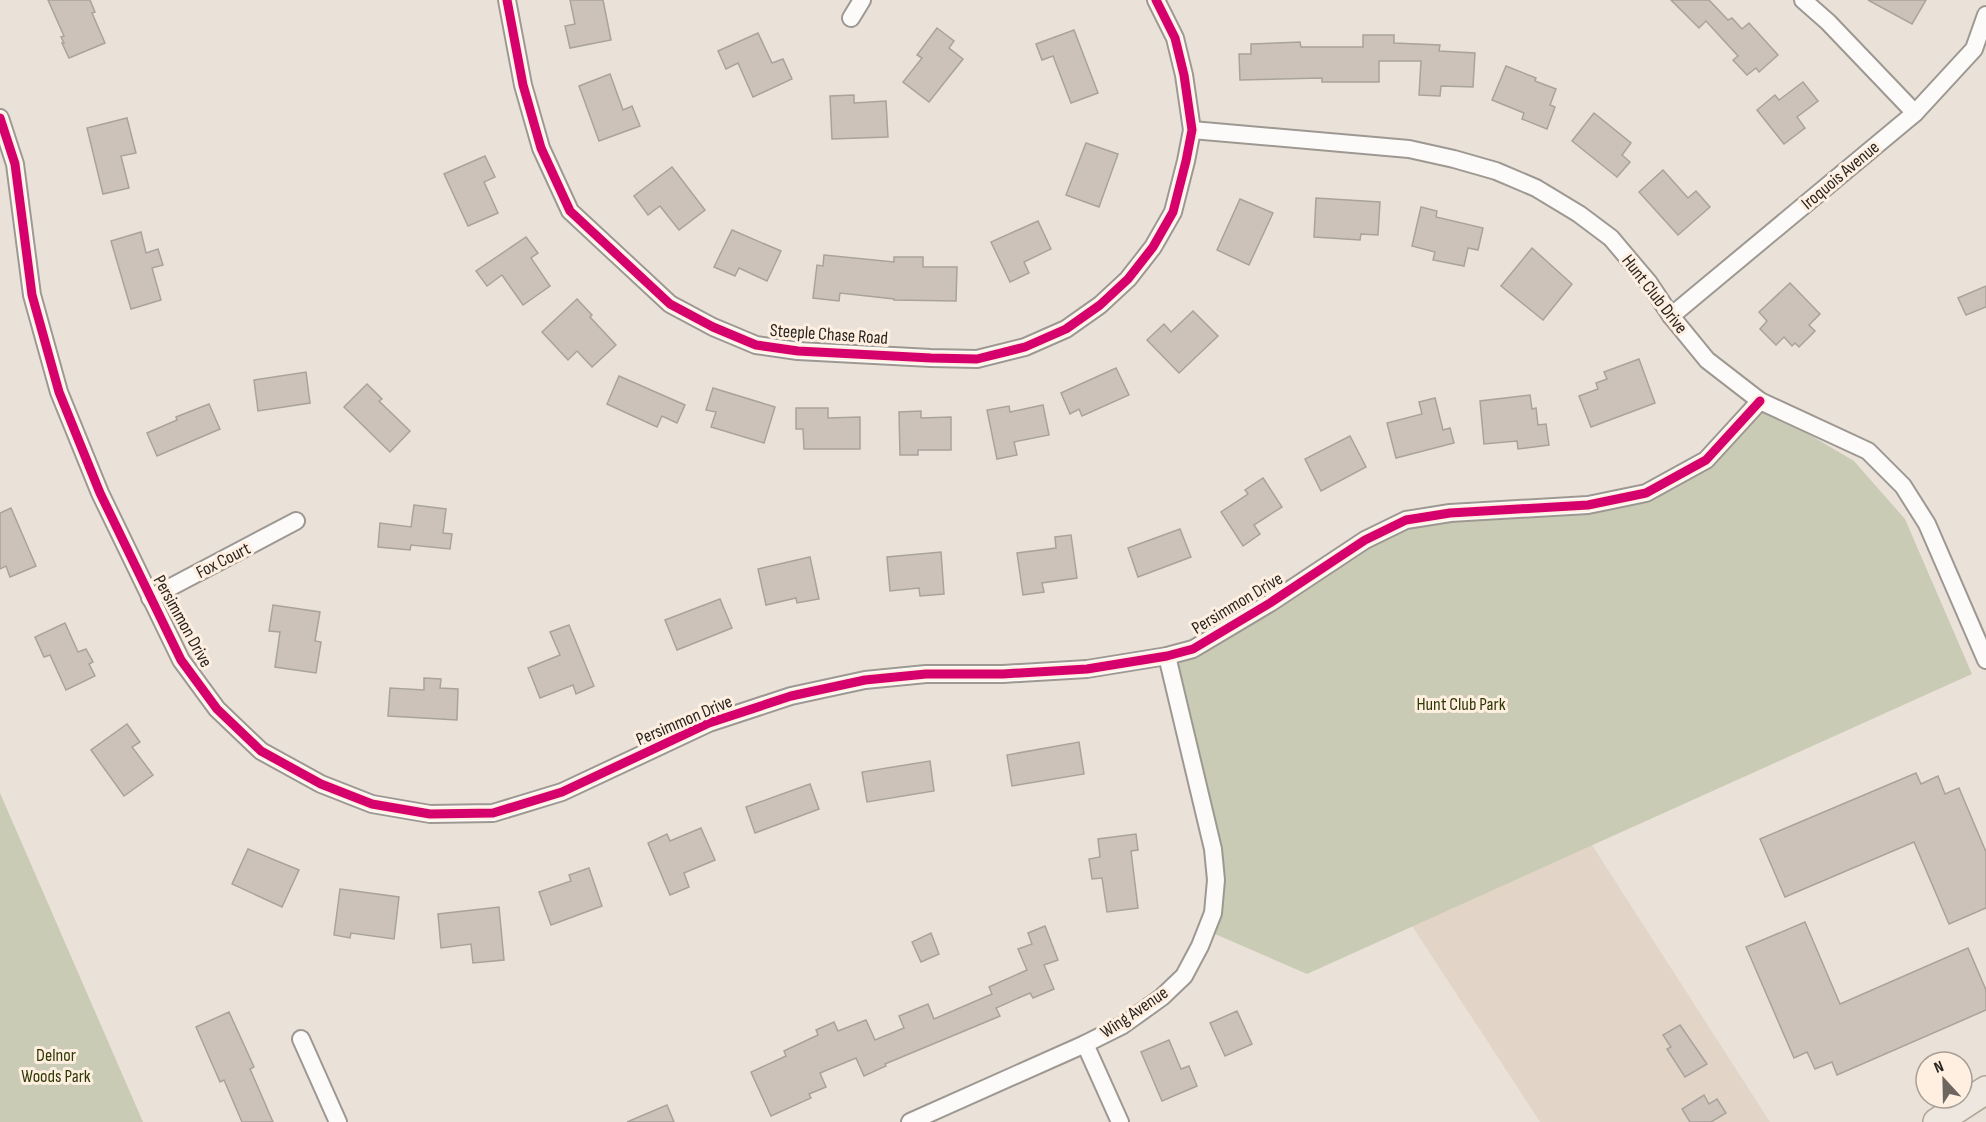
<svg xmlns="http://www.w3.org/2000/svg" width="1986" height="1122" viewBox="0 0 1986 1122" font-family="'Sofia Sans Condensed',sans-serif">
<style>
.commercial{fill:#e2d5c8}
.green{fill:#cacbb4}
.building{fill:#cdc2b9;stroke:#a9a39c;stroke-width:1.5}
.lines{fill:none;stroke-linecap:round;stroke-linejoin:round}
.street-casing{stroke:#9e9892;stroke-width:20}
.primary-casing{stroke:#b1a695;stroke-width:30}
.street{stroke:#fcfbf9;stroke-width:16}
.primary{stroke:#ede7df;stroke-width:27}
.cycleway-casing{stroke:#feefe1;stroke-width:13}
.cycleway{stroke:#d6006c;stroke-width:9}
.labels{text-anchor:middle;stroke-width:6;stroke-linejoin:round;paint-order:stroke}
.street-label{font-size:18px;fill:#29241f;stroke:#feefe1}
.park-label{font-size:18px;fill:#2f3904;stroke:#feefe1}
</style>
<rect width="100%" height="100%" fill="#eae2d9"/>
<polygon class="commercial" points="1592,845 1770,1122 1540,1122 1412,926"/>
<g class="green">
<polygon points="1763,407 1854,461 1905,519 1972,674 1307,974 1215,934 1224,892 1175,664 1193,649 1217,645 1361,549 1410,526 1676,483"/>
<polygon points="0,793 143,1122 0,1122"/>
</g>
<g class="building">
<polygon points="48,0 90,0 95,12 92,13 105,43 69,58 62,43 64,43 61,37 64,36"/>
<polygon points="570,0 603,0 611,40 570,48 565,26 575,24"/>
<polygon points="1671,0 1709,0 1728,20 1732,18 1742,29 1749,23 1778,55 1759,72 1756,68 1747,75 1733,60 1738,56 1706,21 1699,28"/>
<polygon points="1868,0 1926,0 1912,24"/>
<polygon points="937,28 954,41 949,48 963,59 929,102 903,82 922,58 917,55"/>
<polygon points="1074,30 1098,93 1071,103 1053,56 1042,60 1036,44"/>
<polygon points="758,33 772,63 783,59 792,79 753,97 738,63 726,69 718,51"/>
<polygon points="1363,35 1394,35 1394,43 1440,45 1439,51 1475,53 1473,87 1441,86 1440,96 1419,95 1421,61 1379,61 1379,82 1322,82 1322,78 1240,80 1239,54 1251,54 1251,44 1300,42 1301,47 1363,47"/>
<polygon points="1506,66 1536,78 1535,81 1556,89 1550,105 1555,107 1547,129 1522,119 1524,113 1492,100"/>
<polygon points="610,74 623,110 632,106 640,126 599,141 579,86"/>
<polygon points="1803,82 1818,101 1797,117 1805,128 1784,144 1757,110 1775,95 1779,100"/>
<polygon points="854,95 854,103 886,101 888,137 832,139 830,96"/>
<polygon points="1594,113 1631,143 1622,155 1630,162 1617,177 1572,141"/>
<polygon points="127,118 136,153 121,156 129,188 103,194 87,128"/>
<polygon points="1086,143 1118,154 1099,207 1066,195"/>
<polygon points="485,156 495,177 484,182 498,213 468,226 444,174"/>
<polygon points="672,167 705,210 679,230 660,206 648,215 634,196"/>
<polygon points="1663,170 1688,198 1696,191 1710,207 1678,235 1639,192"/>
<polygon points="1316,198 1380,202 1378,235 1361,234 1360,240 1314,237"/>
<polygon points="1240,199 1273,213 1249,265 1217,250"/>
<polygon points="1421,207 1437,211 1436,217 1483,228 1478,250 1468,248 1464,266 1433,260 1435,252 1412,246"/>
<polygon points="1038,221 1051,249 1024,262 1029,273 1010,282 991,242"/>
<polygon points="732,230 781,251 767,281 739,268 735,276 714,267"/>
<polygon points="141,232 146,253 158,249 163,265 152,268 161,300 131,309 111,241"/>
<polygon points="526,237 538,253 531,258 550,286 523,305 502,275 487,286 476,271"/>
<polygon points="1532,248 1572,284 1543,320 1501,286"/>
<polygon points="824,255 894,262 894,257 923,257 923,267 957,267 956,301 894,300 894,299 840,293 839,301 813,298 817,265 823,266"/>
<polygon points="1790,283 1820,314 1809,325 1815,331 1799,347 1795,343 1792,346 1784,337 1776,345 1760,329 1767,321 1759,312"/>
<polygon points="1986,286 1986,307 1966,315 1958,298"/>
<polygon points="577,299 592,315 590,317 616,345 592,367 577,351 568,360 542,332"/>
<polygon points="1193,311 1218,336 1179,373 1147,340 1164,324 1171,332"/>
<polygon points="1639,359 1655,403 1591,427 1579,396 1598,389 1596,383 1607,379 1604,372"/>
<polygon points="1116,368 1129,395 1082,416 1079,409 1070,414 1061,393"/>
<polygon points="306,372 310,403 258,411 254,380"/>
<polygon points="619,376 685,405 677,423 662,416 657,427 607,404"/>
<polygon points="367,384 382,399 379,401 410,431 390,452 344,407"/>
<polygon points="713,388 775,407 764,443 711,427 716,412 706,410"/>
<polygon points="1530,395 1532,409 1536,408 1538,425 1546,424 1549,445 1518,449 1517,441 1484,444 1480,401"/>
<polygon points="1435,398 1443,430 1450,428 1454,443 1396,458 1387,423 1422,414 1419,402"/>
<polygon points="209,404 220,429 157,456 147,433 177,420 176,417"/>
<polygon points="1043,405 1049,435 1014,442 1017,455 997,459 987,410 1009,406 1010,412"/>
<polygon points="796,408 828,408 828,418 860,417 860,449 804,449 803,429 796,429"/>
<polygon points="921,411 921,418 951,417 951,450 918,450 918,455 900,455 899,412"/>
<polygon points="1350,436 1366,467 1321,491 1305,459"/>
<polygon points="1263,478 1282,507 1254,525 1260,534 1243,546 1221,512 1248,494 1245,490"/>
<polygon points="414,505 446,509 443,533 452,534 450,549 411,545 410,550 378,547 380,523 411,527"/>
<polygon points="11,508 36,566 10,577 6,566 0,569 0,513"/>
<polygon points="1180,529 1191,557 1138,577 1128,548"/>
<polygon points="1071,535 1077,578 1042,583 1044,592 1023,595 1017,553 1056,548 1055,537"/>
<polygon points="941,552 944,594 920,596 919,588 890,591 887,557"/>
<polygon points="810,557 819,599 797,603 796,598 766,605 758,569"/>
<polygon points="720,599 732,628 677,650 665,620"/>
<polygon points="273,605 320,612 315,641 321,642 316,673 275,667 280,632 269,631"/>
<polygon points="65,623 78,652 86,649 93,662 89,664 95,676 66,690 50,655 44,657 35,637"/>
<polygon points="569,625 594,686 576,694 573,685 540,698 528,668 560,655 550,632"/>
<polygon points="424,678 441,679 440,688 458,689 457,720 388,716 390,688 424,690"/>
<polygon points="127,724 140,742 132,747 153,775 124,796 91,750"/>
<polygon points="1079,742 1084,774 1012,786 1007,755"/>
<polygon points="930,761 934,791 867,802 862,772"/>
<polygon points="1916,773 1921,784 1938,776 1945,794 1959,788 1986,852 1986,908 1949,924 1914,842 1785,897 1760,839"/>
<polygon points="810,784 819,809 755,833 746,807"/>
<polygon points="701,828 715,860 684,873 689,887 670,895 648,843 667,834 670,841"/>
<polygon points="1136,834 1138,850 1131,851 1138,908 1107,912 1102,878 1092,879 1089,859 1100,857 1098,839"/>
<polygon points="248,849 299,870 282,907 232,884"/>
<polygon points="589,868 602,906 551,925 539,892 571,881 569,875"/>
<polygon points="340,889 399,897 394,939 351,933 350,938 334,935"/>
<polygon points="499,907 504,960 473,963 471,944 441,948 438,914"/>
<polygon points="1805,922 1840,1004 1968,948 1986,990 1986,1010 1837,1075 1832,1062 1815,1069 1807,1052 1794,1058 1746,947"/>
<polygon points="1045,926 1058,960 1044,965 1054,989 1033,998 1030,993 996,1008 1000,1016 885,1064 886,1066 864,1076 856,1058 820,1073 826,1087 809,1094 811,1098 771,1116 751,1072 786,1056 784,1051 818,1035 816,1030 834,1022 838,1031 866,1020 875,1040 904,1028 899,1016 928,1004 934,1019 992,994 989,987 1027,970 1018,949 1032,944 1028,933"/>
<polygon points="931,933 939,954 921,962 912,942"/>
<polygon points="1237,1011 1252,1044 1225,1056 1210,1023"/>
<polygon points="229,1012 254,1067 250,1069 273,1122 242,1122 224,1080 220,1082 196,1027"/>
<polygon points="1680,1025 1707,1064 1685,1077 1667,1049 1671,1047 1663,1035"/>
<polygon points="1169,1040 1181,1069 1189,1066 1197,1086 1162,1101 1141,1052"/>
<polygon points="1704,1095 1709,1104 1717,1099 1726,1113 1711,1122 1690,1122 1682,1109"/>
<polygon points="667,1105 674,1122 627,1122"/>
</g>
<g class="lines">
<defs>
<g id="street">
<polyline points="507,0 523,85 541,148 570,211 670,304 713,327 756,345 798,351 931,358 977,359 1025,347 1066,329 1100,305 1128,279 1153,247 1173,212 1186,161 1192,130 1184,75 1175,38 1156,0"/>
<polyline points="1803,0 1828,22 1915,113"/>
<polyline points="851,18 862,0"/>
<polyline points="0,118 15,164 32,295 59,392 100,493 181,660 217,709 261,751 321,784 372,804 430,814 493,813 562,792 709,723 791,696 865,680 926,674 1003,674 1087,669 1167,656 1193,649 1270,603 1365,540 1406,520 1450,513 1588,505 1646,493 1706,460 1760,401"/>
<polyline points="1192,130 1409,149 1454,159 1496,171 1536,188 1579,214 1611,238 1649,283 1671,316 1707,360 1760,401 1868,451 1903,486 1927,524 1986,660"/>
<polyline points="1671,316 1915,113 1974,49 1986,15"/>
<polyline points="150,598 296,521"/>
<polyline points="301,1039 338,1122"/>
<polyline points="1085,1044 1120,1122"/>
<polyline points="910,1122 1085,1044 1123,1025 1162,997 1184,976 1200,946 1213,913 1216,880 1213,849 1167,656"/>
</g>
<polyline id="primary" points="1937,1122 1986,1090"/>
</defs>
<use href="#street" class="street-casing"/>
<use href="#primary" class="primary-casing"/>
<use href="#street" class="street"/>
<use href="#primary" class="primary"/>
<defs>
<g id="cycleway">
<polyline points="507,0 523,85 541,148 570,211 670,304 713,327 756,345 798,351 931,358 977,359 1025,347 1066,329 1100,305 1128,279 1153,247 1173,212 1186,161 1192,130 1184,75 1175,38 1156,0"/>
<polyline points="0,118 15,164 32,295 59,392 100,493 181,660 217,709 261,751 321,784 372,804 430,814 493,813 562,792 709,723 791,696 865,680 926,674 1003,674 1087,669 1167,656 1193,649 1270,603 1365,540 1406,520 1450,513 1588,505 1646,493 1706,460 1760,401"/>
</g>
</defs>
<use href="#cycleway" class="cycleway-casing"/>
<use href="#cycleway" class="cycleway"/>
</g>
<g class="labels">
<g class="street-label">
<text transform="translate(1840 175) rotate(-40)" y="6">Iroquois Avenue</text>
<text transform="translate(1655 294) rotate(52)" y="6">Hunt Club Drive</text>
<text transform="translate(829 334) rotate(4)" y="6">Steeple Chase Road</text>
<text transform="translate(223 560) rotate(-27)" y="6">Fox Court</text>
<text transform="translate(1237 603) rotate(-31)" y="6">Persimmon Drive</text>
<text transform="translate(183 621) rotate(61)" y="6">Persimmon Drive</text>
<text transform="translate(684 720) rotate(-23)" y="6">Persimmon Drive</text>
<text transform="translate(1134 1012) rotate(-34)" y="6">Wing Avenue</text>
</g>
<g class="park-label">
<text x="1461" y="710">Hunt Club Park</text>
<text x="56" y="1061">Delnor<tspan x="56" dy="21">Woods Park</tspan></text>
</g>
</g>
<g transform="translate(1944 1080) rotate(338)"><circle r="28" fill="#feefe1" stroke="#a99e93" stroke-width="1.5"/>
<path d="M0-4.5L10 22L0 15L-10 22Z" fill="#6d6660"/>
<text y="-9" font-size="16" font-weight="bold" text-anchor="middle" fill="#29241f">N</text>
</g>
</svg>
